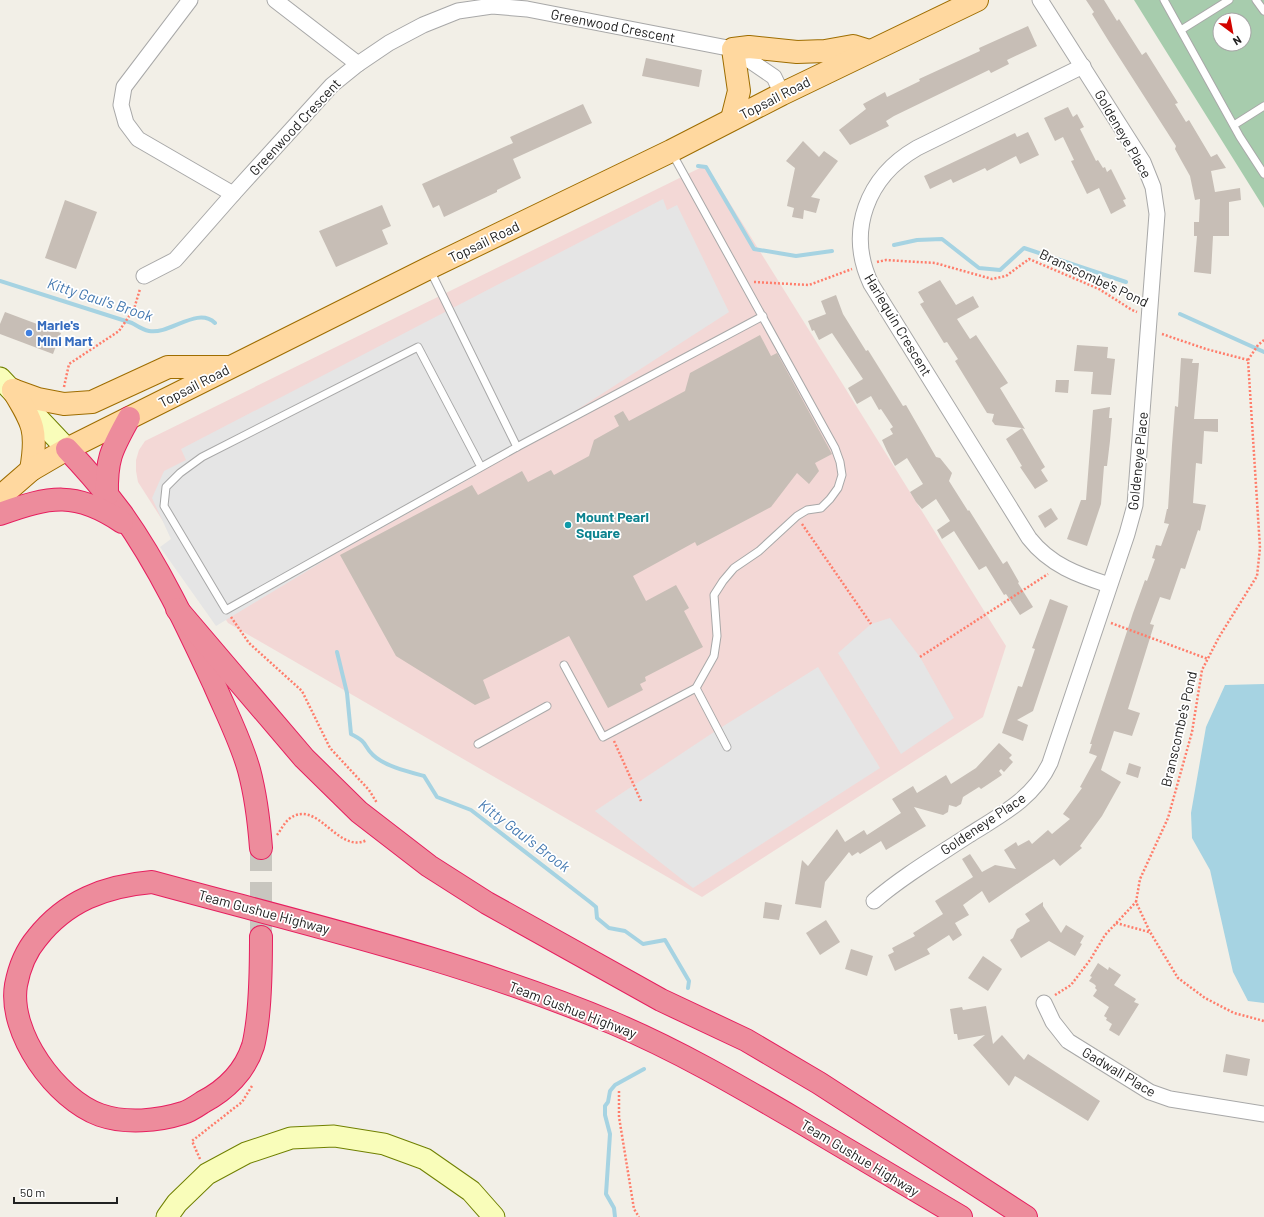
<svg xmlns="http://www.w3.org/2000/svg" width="1264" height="1217" viewBox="0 0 1264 1217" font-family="Barlow,sans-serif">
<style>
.commercial{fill:#f3d8d6}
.cemetery{fill:#a7ccad;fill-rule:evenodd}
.parking{fill:#e5e5e5}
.water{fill:#a6d3e2}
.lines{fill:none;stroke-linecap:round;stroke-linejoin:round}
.stream{stroke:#a6d3e2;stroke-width:4}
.building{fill:#c7beb6}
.highway-tunnel{stroke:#c8c6bf;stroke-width:22;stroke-dasharray:22 11;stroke-linecap:butt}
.lane-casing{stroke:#a8a8a8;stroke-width:9}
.street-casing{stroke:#a8a8a8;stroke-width:17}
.secondary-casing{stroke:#708000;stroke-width:23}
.primary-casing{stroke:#9e6d00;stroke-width:24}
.highway-casing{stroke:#e61f5f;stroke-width:24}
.path{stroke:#ff7d6b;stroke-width:2.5;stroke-dasharray:2 2;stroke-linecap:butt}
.lane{stroke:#fff;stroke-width:7}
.street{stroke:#fff;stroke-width:15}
.secondary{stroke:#f9fdba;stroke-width:21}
.primary{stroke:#ffd89f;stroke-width:22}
.highway{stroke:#ed8c9c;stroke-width:22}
.shop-dot{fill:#3f7fe0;stroke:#fff;stroke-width:1.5}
.culture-dot{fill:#0f9aa8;stroke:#fff;stroke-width:1.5}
.labels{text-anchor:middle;stroke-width:3.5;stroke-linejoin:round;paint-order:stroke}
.street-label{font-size:14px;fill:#212121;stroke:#fff}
.shop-label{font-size:14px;font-weight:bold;fill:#366cbe;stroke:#fff;text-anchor:start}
.culture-label{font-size:14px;font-weight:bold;fill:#0d838f;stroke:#fff;text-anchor:start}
.water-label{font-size:15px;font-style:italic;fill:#4378b0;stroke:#fff}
</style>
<rect width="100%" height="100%" fill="#f2efe7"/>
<polygon class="commercial" points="706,165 1006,646 983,717 702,897 228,623 138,482 136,471 136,460 139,450 145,441"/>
<path class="cemetery" d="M1134 0H1264V208ZM1220 20H1244V44H1220Z"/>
<g class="parking">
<polygon points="663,199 667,210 677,205 729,312 471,478 337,553 216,626 160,547 171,539 152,498 164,471 186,460 181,449"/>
<polygon points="890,618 920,657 954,718 901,754 838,653 871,624"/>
<polygon points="818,667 880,768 693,888 595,811 717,730"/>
</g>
<polygon class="water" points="1264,684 1264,1003 1248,1001 1233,972 1210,870 1192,838 1191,813 1206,727 1225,685"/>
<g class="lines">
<g class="stream">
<polyline points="698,166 706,167 754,249 796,256 832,251"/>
<polyline points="894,245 917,240 942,239 979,268 1000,270 1024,248 1126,282"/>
<path d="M0 281 132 323C137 326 143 330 149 331 170 335 197 306 215 323"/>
<polyline points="1180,314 1264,352"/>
<path d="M337 652 347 693 351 734C369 743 362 744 373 755 384 766 409 772 424 776L437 797 471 810 590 902 596 907 597 918 609 928 625 931 643 944 665 940 689 981 688 988"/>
<polyline points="615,1217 614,1208 606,1194 610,1134 605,1115 605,1106 608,1102 610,1091 615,1085 644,1069"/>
</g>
</g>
<g class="building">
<polygon points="1086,0 1104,0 1117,21 1119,19 1142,55 1146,52 1178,103 1175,104 1186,122 1189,120 1211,157 1217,154 1226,168 1211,171 1215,192 1240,188 1241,200 1229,202 1229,236 1213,236 1211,274 1194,272 1197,236 1194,236 1194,222 1199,222 1200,199 1195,200 1190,176 1181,160 1175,149 1176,146 1108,40 1092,14 1094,12"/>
<polygon points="1028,26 1037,46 1007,60 1009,64 991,73 989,70 894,116 886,121 889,126 850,145 839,130 866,109 863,104 885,92 887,97 920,81 919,79 980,51 979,48"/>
<polygon points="646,58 702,70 699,87 642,76"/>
<polygon points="583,104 592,123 513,159 521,178 497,190 497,192 444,217 439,205 433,208 422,184 513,143 510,137"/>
<polygon points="1068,107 1073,117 1077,114 1084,127 1080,129 1096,161 1098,160 1103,168 1105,167 1107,172 1111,169 1126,199 1123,200 1126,206 1111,214 1099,188 1087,194 1071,161 1074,160 1063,137 1055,141 1044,118"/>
<polygon points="1028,132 1039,155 1020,164 1016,156 987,171 985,168 953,183 951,179 930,189 924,176 1015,133 1017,137"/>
<polygon points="803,141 819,157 824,151 838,161 811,197 820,199 816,213 804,210 803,219 792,217 794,208 787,206 795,168 786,161"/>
<polygon points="65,200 97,212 76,269 45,258"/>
<polygon points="382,205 391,226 382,230 388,244 336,267 319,231"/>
<polygon points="940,280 956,305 973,296 979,307 957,319 970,339 976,335 1008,383 1000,388 1025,429 1022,428 1045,467 1041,470 1048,481 1035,489 1020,467 1022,466 1006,439 1022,428 995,425 992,421 994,414 987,413 955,361 958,359 947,342 944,343 920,304 924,302 918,292"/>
<polygon points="836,295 843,314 866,351 868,350 903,406 906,405 936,457 940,458 952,473 949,481 968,511 969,510 1003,564 1007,561 1019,582 1018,583 1033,607 1020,615 1006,594 1004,595 986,566 979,570 954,531 942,539 937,530 950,521 936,499 922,509 916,502 910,492 923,484 907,458 895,466 887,451 882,440 893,434 890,429 893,427 881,409 879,410 871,396 857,404 848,388 863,379 832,333 819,340 814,330 812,331 808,321 826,314 821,301"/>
<polygon points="5,312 61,333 53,354 0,334 0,324"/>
<polygon points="760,335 771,356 777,353 832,454 815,463 819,471 809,484 797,473 771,507 697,546 695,542 633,576 646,601 676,585 689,608 684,611 703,647 645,677 646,681 640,684 643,690 608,708 569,636 483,680 490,698 475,705 396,656 340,555 472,485 478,495 522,471 528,482 551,470 554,475 589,456 594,440 619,426 614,416 623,411 629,421 685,391 690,373"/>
<polygon points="1077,345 1108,347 1107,358 1115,359 1111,395 1091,394 1093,372 1074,371"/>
<polygon points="1181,358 1193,359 1192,363 1199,363 1194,419 1218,419 1218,432 1204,431 1202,464 1196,463 1193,503 1206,505 1200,531 1198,530 1185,569 1181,568 1170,600 1160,597 1150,624 1154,625 1128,709 1140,713 1132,736 1114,731 1101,770 1121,782 1102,816 1080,846 1082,848 1060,866 1054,859 989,903 982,891 963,905 969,915 955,923 962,935 953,941 949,935 927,949 930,954 895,971 888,955 894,952 892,948 915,936 913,933 943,914 935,901 973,877 962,859 970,854 982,872 995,865 1016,869 1004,850 1016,842 1018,846 1029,840 1032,844 1048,830 1052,834 1070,819 1063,814 1082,788 1080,787 1097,756 1089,753 1092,744 1090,744 1133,613 1145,580 1147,581 1155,559 1152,558 1156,545 1161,546 1169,524 1164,523 1167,509 1168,509 1172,445 1175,406 1178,407"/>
<polygon points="1056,380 1069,380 1068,393 1055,392"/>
<polygon points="1110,407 1109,418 1112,418 1110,441 1107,466 1104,466 1101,504 1087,546 1067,539 1081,500 1086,500 1093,410"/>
<polygon points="1051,508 1058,519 1045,528 1038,516"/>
<polygon points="1050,599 1068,606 1033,711 1017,720 1028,725 1023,741 1002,733 1018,686 1022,687 1035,649 1032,648"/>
<polygon points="999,743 1012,755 1009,758 1013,762 1004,772 1001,769 999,771 1002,775 981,789 979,787 963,797 961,804 956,807 949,805 948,812 943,815 914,807 926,826 886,850 881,841 860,854 858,852 852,856 849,852 825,882 821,908 795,904 802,860 808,866 837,829 845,842 864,830 867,835 901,813 892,799 913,786 917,793 946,775 951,784 976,768"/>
<polygon points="1129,763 1141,767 1138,778 1126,774"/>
<polygon points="765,902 782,905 779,920 763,918"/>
<polygon points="1043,902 1043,906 1061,933 1066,925 1084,936 1080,943 1082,944 1075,956 1049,941 1021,958 1010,940 1013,938 1017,929 1030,921 1025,914"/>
<polygon points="826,920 840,942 820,955 806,933"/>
<polygon points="851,949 873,956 867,976 845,969"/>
<polygon points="983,956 1002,969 988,991 968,978"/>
<polygon points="1098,963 1108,970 1109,967 1121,975 1114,985 1136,999 1134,1002 1139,1004 1119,1036 1109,1030 1112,1024 1106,1020 1107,1018 1104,1016 1109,1007 1093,996 1097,990 1095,988 1096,986 1094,984 1089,981 1092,977 1090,976"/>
<polygon points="986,1006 993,1044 1002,1035 1024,1060 1028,1054 1100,1101 1088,1121 1015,1076 1009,1086 973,1045 985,1035 958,1040 957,1034 954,1034 950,1009 962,1007 963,1010"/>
<polygon points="1226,1054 1250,1059 1247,1076 1223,1072"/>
</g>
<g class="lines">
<polyline class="highway-tunnel" points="261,937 261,848"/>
<defs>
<g id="lane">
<polyline points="1164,0 1240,137 1264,174"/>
<polyline points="1256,0 1264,11"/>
<polyline points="1181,30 1229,0"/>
<polyline points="1234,125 1264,106"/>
<polyline points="430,270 517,447"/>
<polyline points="481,467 418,347 202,457 180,473 166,487 164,506 226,610 517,447 763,316"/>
<polyline points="564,665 603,737 696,688 714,656 717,636 714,595 723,581 734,568 759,551 797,516 807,510 821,508 830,499 838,488 842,475 840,462 835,448 672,153"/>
<polyline points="696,688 727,747"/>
<polyline points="478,744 547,706"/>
</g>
<g id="street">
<polyline points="190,0 124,87 121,105 126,123 138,139 233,194"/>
<polyline points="275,0 358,64"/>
<path d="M1083 66 917 148C867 177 846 231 871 284L1029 538C1050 565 1078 575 1109 585"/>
<polyline points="144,276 175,260 233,194 332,85 358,64 389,43 423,25 458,11 492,6 527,9 733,49 774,77 782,94"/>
<path d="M874 901C903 876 937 856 969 835 1001 815 1034 798 1050 763L1127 534 1135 505 1157 214 1153 187 1143 162 1040 0"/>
<polyline points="1044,1003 1053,1022 1068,1041 1150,1092 1170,1099 1264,1114"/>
</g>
<g id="secondary">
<polyline points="0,378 67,449"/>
<polyline points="167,1217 177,1203 207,1174 246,1153 291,1138 334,1136 384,1144 425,1159 471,1191 494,1217"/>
</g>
<g id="primary">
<polyline points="732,119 739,91 733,49 749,47 797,52 825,51 853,46 869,51"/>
<polyline points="13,390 38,399 64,404 92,402 168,367 228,367"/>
<path d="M13 390C33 423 38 430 31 470"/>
<polyline points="0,497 31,470 67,449 429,268 671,151 782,94 977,0"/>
</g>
<g id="highway">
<path d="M67 449C87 470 105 491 122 514 159 566 187 626 214 684 226 712 241 741 249 770 256 796 259 822 261 848"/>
<path d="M107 495C106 458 112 449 129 418"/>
<path d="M0 514C50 496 76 491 122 522"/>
<polyline points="177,609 304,758 359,812 429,866 487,903 661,1000 746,1040 819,1083 1026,1217"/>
<path d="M261 937C261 966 261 995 257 1024 256 1031 255 1039 253 1046 245 1071 226 1090 203 1102 197 1106 190 1111 183 1113 158 1121 126 1124 100 1115 56 1099 8 1033 16 985 19 969 26 951 37 938 66 901 105 886 152 882 306 924 465 961 613 1023 677 1050 737 1085 797 1120 852 1152 906 1185 961 1217"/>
</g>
</defs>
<use href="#lane" class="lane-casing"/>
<use href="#street" class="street-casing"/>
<use href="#secondary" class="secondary-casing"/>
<use href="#primary" class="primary-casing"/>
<use href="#highway" class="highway-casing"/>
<g class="path">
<polyline points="877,262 886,260 935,263 992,279 1006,276 1029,259 1099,289 1132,310 1137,312"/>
<polyline points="754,282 809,285 852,269"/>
<polyline points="1162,334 1206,349 1248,360 1260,548 1257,576 1219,637 1202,670 1192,732 1168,818 1140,879 1136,902 1150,932 1178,978 1205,998 1234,1013 1264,1021"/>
<polyline points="1248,360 1258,345 1264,340"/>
<polyline points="64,387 69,364 119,331 134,309 140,289"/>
<polyline points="802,524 871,624"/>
<polyline points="231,617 249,643 302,691 330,748 369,790 377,803"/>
<polyline points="1111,623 1208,659"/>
<polyline points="920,657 1048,574"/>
<polyline points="614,741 641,801"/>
<path d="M277 835C281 830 284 823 289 819 318 797 337 855 367 840"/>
<polyline points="1116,923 1149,932"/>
<polyline points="1055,995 1071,985 1090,960 1105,935 1136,902"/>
<polyline points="619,1091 619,1117 634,1209 639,1217"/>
<polyline points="200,1159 192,1141 242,1102 252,1086"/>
</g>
<use href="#lane" class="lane"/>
<use href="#street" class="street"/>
<use href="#secondary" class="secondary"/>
<use href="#primary" class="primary"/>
<use href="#highway" class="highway"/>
</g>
<circle class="shop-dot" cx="29" cy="333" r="4"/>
<circle class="culture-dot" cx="568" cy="525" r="4"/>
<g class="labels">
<g class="street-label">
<text transform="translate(613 26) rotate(11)" y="5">Greenwood Crescent</text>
<text transform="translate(775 98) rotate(-27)" y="5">Topsail Road</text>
<text transform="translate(295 127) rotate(-47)" y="5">Greenwood Crescent</text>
<text transform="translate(1123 134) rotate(60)" y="5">Goldeneye Place</text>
<text transform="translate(484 242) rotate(-26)" y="5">Topsail Road</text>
<text transform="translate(1094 278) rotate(25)" y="5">Branscombe's Pond</text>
<text transform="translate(898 325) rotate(59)" y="5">Harlequin Crescent</text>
<text transform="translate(194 386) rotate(-27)" y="5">Topsail Road</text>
<text transform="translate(1138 461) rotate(-84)" y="5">Goldeneye Place</text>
<text transform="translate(1179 729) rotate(-77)" y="5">Branscombe's Pond</text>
<text transform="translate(983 824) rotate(-34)" y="5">Goldeneye Place</text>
<text transform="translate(264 912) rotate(15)" y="5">Team Gushue Highway</text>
<text transform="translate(573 1010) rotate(21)" y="5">Team Gushue Highway</text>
<text transform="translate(1119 1072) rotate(31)" y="5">Gadwall Place</text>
<text transform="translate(860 1158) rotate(31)" y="5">Team Gushue Highway</text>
</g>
<g class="shop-label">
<text x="37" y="330">Marie's<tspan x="37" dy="16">Mini Mart</tspan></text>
</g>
<g class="culture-label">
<text x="576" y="522">Mount Pearl<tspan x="576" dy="16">Square</tspan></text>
</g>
<g class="water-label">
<text transform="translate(100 300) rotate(18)" y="5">Kitty Gaul's Brook</text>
<text transform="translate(524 836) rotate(37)" y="5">Kitty Gaul's Brook</text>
</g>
</g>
<g transform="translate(1232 32) rotate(148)"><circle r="19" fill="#ffffff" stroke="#a6a6a6"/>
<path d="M0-3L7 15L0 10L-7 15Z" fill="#d20400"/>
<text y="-6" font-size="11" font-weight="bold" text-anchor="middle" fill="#212121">N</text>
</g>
<path d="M14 1197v6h103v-6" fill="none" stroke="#212121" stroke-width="2"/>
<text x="20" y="1197" font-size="12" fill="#212121" stroke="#ffffff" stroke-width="3" paint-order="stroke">50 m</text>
</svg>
